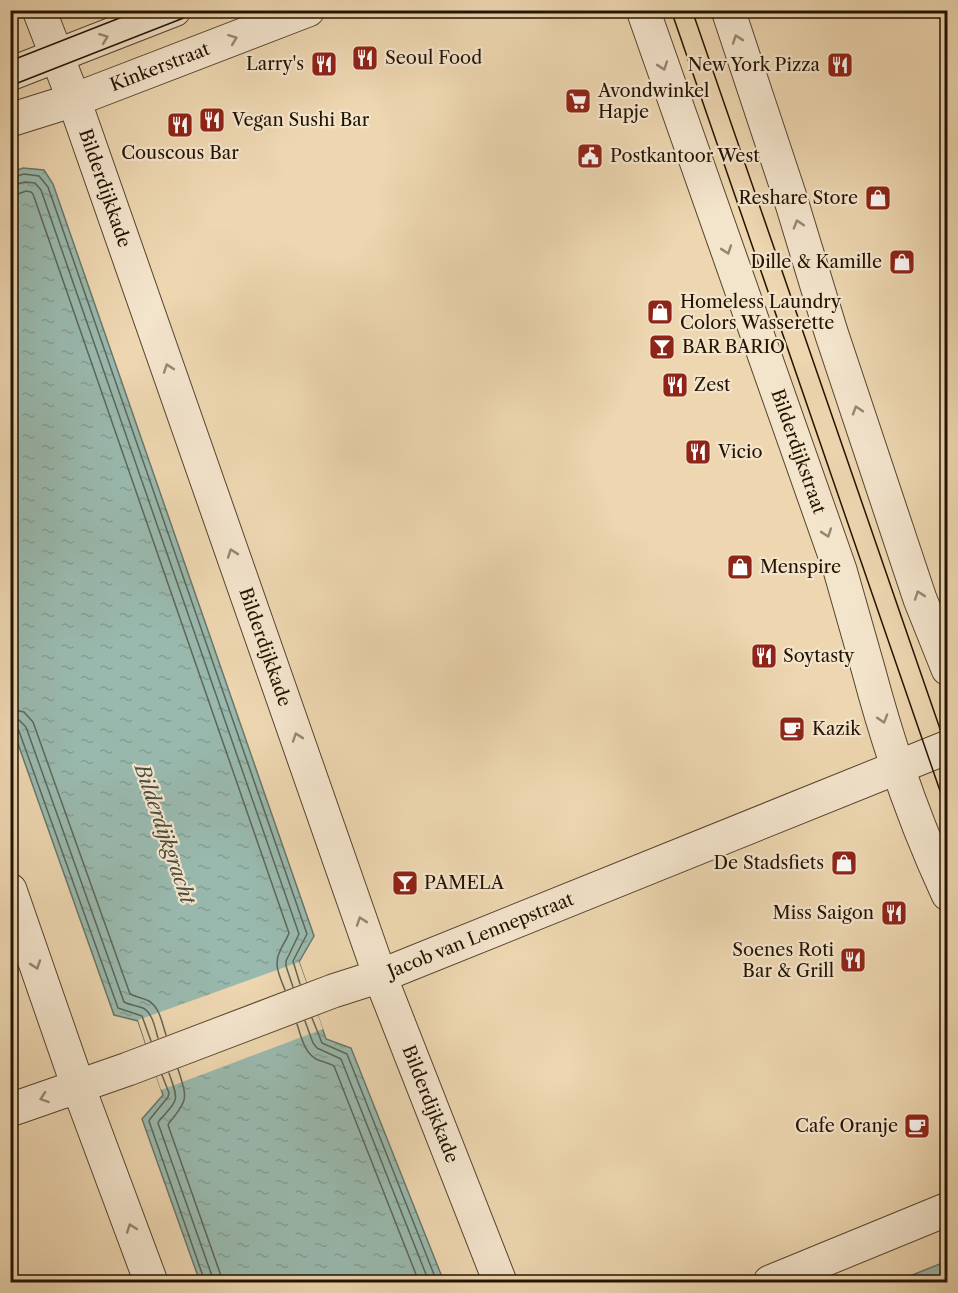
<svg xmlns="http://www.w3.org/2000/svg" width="958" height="1293" viewBox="0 0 958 1293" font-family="'Libre Caslon Text',serif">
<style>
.water{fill:url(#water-ripples);stroke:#6a7769;stroke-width:1.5}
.pier{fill:#edd6b0}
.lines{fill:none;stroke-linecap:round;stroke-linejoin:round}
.shore{stroke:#5e6658;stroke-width:1.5}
.minor-casing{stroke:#56442d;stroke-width:35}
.tertiary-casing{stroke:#56442d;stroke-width:35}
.minor{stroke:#f3e4cc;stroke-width:33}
.tertiary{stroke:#f3e4cc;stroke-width:33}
.tram{stroke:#241301;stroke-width:1.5}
.oneway{stroke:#968671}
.labels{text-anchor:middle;stroke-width:4.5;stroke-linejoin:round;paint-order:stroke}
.poi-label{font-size:18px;fill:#241301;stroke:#f3e4cc;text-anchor:start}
.street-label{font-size:18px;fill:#241301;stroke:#f3e4cc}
.water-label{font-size:20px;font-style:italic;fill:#4d4d3e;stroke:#f3e4cc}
</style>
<defs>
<pattern id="water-ripples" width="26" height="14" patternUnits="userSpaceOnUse" patternTransform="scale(1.5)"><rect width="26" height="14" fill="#99b9ae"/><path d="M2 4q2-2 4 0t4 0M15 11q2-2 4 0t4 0" fill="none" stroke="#849e94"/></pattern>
</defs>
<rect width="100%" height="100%" fill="#edd6b0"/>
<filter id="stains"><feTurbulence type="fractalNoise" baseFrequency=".00333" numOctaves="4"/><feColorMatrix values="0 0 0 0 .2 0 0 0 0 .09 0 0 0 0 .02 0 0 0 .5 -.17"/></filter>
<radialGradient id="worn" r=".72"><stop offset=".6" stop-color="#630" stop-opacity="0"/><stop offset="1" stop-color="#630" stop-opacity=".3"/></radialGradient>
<g class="water">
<polygon points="23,168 44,170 53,184 314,936 299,962 326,1039 351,1048 444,1282 200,1282 142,1119 163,1095 138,1021 114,1015 11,724 10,173"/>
<polygon points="947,1261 947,1282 895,1282"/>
</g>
<polygon class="pier" points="299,962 323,1029 161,1090 138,1020"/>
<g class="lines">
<g class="shore">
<polyline points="10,178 24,174 39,176 48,187 307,934 293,961 300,984"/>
<polyline points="10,186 25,182 35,183 41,190 299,934 286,961 286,966 293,987"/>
<path d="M10 195 18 194 26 191 31 192 33 194 289 933C287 939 283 944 280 951 273 964 280 977 285 990"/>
<path d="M10 709 24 712 33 722 130 994C136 997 143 998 149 1001 160 1008 162 1023 166 1035"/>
<path d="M10 718 19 720 26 727 124 1002C129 1005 136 1005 143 1008 153 1013 155 1029 158 1038"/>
<polyline points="10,726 16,727 19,731 118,1008 142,1016 151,1041"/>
<polyline points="312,1018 322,1043 347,1054 437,1282"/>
<polyline points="305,1021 313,1043 317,1048 341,1059 429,1282"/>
<path d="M297 1024C301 1036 304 1052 316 1059 322 1062 329 1063 334 1066L419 1282"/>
<path d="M178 1069C187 1098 189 1099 169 1123L168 1125 220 1273 222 1282"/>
<path d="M169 1073C179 1102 179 1098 159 1121L158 1123 212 1276 213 1282"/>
<polyline points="162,1075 169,1093 168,1097 150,1119 149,1121 205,1282"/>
</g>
<defs>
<g id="minor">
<path id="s1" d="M39 10 74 100 380 976 500 1282"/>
<polyline points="10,890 78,1086 151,1282"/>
<path id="s2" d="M10 1110 128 1069 333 991 380 976 948 747"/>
<polyline points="770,1282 948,1209"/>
</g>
<g id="tertiary">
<path id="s3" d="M643 10 840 570C850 604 859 638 869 672 889 747 915 823 948 894"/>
<polyline points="728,10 789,194 831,332 920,599 948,669"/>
<polyline points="10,74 174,10"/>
<path id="s4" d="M10 120 74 100 308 10"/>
</g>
</defs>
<use href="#minor" class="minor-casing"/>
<use href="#tertiary" class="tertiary-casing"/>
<use href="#minor" class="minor"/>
<use href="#tertiary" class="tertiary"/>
<g class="tram">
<polyline points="671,10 948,814"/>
<polyline points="692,10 948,752"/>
<polyline points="10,61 140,10"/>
<polyline points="10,86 204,10"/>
</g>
</g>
<defs><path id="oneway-chevron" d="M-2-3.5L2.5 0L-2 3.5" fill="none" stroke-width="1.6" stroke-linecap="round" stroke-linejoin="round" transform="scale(1.5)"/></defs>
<g class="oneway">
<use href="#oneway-chevron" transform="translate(104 38) rotate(-21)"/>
<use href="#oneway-chevron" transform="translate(233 39) rotate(-21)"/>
<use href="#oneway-chevron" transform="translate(737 39) rotate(-109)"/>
<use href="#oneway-chevron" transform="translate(663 66) rotate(71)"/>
<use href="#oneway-chevron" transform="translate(798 224) rotate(-107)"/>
<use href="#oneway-chevron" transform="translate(727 250) rotate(71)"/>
<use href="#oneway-chevron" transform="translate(168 368) rotate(-109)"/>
<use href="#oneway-chevron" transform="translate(857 410) rotate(-108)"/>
<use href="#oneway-chevron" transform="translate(827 533) rotate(71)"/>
<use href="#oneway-chevron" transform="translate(232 553) rotate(-109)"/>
<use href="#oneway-chevron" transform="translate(919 595) rotate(-109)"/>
<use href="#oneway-chevron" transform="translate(883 719) rotate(73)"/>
<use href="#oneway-chevron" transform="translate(297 737) rotate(-109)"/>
<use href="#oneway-chevron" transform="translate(361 921) rotate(-109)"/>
<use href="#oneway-chevron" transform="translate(36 965) rotate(71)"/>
<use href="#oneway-chevron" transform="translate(44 1098) rotate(161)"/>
<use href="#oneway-chevron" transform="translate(131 1228) rotate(-110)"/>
</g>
<defs>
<symbol id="restaurant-square" viewBox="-11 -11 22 22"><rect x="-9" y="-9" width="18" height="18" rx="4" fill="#8f2418" stroke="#f3e4cc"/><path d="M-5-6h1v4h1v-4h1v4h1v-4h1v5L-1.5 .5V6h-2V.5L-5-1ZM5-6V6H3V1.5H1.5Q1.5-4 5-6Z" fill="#fff"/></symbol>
<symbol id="supermarket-square" viewBox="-11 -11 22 22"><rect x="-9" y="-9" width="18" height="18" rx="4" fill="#8f2418" stroke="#f3e4cc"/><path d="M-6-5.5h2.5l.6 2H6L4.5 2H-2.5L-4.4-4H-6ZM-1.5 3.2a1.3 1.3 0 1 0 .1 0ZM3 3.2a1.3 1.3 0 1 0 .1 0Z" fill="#fff"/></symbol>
<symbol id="civic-square" viewBox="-11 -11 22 22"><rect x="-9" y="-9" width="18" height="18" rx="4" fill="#8f2418" stroke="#f3e4cc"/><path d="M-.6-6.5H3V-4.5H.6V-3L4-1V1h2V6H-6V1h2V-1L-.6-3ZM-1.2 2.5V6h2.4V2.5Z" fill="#fff"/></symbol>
<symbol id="shop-square" viewBox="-11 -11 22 22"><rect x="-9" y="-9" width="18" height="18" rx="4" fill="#8f2418" stroke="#f3e4cc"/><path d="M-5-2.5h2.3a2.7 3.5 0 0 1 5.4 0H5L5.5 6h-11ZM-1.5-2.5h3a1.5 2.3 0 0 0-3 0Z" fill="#fff"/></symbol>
<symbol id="bar-square" viewBox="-11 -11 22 22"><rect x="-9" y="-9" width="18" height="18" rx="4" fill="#8f2418" stroke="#f3e4cc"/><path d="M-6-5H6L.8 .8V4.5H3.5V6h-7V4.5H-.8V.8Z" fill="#fff"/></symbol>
<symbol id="cafe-square" viewBox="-11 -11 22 22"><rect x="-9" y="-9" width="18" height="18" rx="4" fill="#8f2418" stroke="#f3e4cc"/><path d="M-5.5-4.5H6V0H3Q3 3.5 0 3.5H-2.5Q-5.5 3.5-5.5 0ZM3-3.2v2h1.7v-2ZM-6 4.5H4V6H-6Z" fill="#fff"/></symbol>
</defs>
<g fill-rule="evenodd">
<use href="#restaurant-square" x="350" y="43" width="30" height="30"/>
<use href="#restaurant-square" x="309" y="49" width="30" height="30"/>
<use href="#restaurant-square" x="825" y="50" width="30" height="30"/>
<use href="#supermarket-square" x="563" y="86" width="30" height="30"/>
<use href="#restaurant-square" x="197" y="105" width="30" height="30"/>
<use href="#restaurant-square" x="165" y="110" width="30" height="30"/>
<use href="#civic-square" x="575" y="141" width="30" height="30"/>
<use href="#shop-square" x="863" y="183" width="30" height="30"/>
<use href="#shop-square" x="887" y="247" width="30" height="30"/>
<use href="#shop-square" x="645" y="297" width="30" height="30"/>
<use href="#bar-square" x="647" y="332" width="30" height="30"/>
<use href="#restaurant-square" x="660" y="370" width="30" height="30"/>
<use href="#restaurant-square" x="683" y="437" width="30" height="30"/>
<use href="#shop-square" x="725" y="552" width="30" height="30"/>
<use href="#restaurant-square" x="749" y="641" width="30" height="30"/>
<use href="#cafe-square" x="777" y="714" width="30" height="30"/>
<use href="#shop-square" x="829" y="848" width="30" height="30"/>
<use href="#bar-square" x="390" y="868" width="30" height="30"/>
<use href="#restaurant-square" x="879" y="898" width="30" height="30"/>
<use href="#restaurant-square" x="838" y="945" width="30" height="30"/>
<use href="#cafe-square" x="902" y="1111" width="30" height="30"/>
</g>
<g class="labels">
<g class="poi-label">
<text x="385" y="64">Seoul Food</text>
<text x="304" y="70" text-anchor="end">Larry's</text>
<text x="820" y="71" text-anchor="end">New York Pizza</text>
<text x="598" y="97">Avondwinkel<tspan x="598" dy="21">Hapje</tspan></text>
<text x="232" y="126">Vegan Sushi Bar</text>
<text x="180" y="159" text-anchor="middle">Couscous Bar</text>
<text x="610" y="162">Postkantoor West</text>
<text x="858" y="204" text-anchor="end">Reshare Store</text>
<text x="882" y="268" text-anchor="end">Dille &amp; Kamille</text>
<text x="680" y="308">Homeless Laundry<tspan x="680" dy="21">Colors Wasserette</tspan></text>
<text x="682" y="353">BAR BARIO</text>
<text x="694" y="391">Zest</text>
<text x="718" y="458">Vicio</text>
<text x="760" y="573">Menspire</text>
<text x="783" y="662">Soytasty</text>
<text x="812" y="735">Kazik</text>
<text x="824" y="869" text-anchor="end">De Stadsfiets</text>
<text x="424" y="889">PAMELA</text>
<text x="874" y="919" text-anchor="end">Miss Saigon</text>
<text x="834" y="956" text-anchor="end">Soenes Roti<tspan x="834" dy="21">Bar &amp; Grill</tspan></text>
<text x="898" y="1132" text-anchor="end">Cafe Oranje</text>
</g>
<g class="street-label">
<text dy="6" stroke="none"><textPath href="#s4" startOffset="159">Kinkerstraat</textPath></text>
<text dy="6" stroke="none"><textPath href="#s1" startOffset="190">Bilderdijkkade</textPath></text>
<text dy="6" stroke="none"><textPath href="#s3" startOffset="468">Bilderdijkstraat</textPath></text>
<text dy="6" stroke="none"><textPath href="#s1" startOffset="676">Bilderdijkkade</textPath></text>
<text dy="6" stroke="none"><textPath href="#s2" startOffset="502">Jacob van Lennepstraat</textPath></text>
<text dy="6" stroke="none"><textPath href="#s1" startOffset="1162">Bilderdijkkade</textPath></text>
</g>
<g class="water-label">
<text transform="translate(165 834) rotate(71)" y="7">Bilderdijkgracht</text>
</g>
</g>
<rect width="958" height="1293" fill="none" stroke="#edd6b0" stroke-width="36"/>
<rect x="12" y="12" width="934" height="1269" fill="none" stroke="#241301" stroke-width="3"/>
<rect x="18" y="18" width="922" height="1257" fill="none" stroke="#241301" stroke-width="1.5"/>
<rect width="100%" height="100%" filter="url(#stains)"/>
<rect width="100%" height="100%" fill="url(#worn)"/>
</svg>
